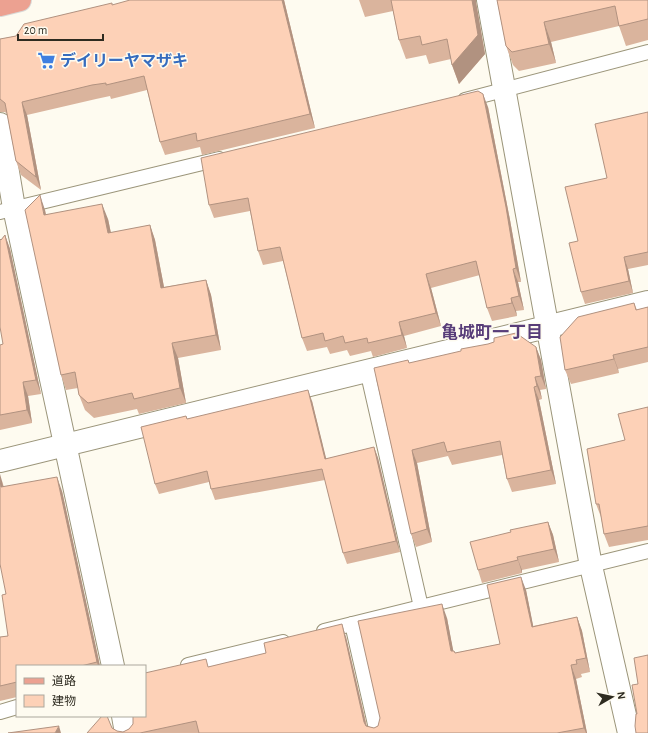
<svg xmlns="http://www.w3.org/2000/svg" width="648" height="733" viewBox="0 0 648 733" font-family="'Alegreya Sans','Noto Sans JP',sans-serif">
<style>
.lines{fill:none;stroke-linecap:round;stroke-linejoin:round}
.service-casing{stroke:#9b957a;stroke-width:16}
.minor-casing{stroke:#9b957a;stroke-width:24}
.tertiary-casing{stroke:#9b957a;stroke-width:24}
.primary-casing{stroke:#d9d9d7;stroke-width:24}
.service{stroke:#fff;stroke-width:14}
.minor{stroke:#fff;stroke-width:22}
.tertiary{stroke:#fff;stroke-width:22}
.primary{stroke:#eca191;stroke-width:22}
.wall{fill:#dab49d}
.shaded-wall{fill:#b19280}
.building{fill:#fdd1b7;stroke:#b19280}
.labels{text-anchor:middle;stroke-width:3;stroke-linejoin:round;paint-order:stroke}
.shop-label{font-size:16px;font-weight:bold;fill:#366cbe;stroke:#fefbf0;text-anchor:start}
.neighbourhood-label{font-size:17px;font-weight:bold;fill:#583d79;stroke:#fefbf0}
</style>
<rect width="100%" height="100%" fill="#fefbf0"/>
<g class="lines">
<defs>
<g id="service">
<polyline points="465,100 648,52"/>
<polyline points="0,212 219,159"/>
<polyline points="367,370 421,607"/>
<polyline points="352,624 377,733"/>
<polyline points="324,631 648,551"/>
<polyline points="188,665 283,642"/>
<polyline points="0,712 17,707"/>
</g>
<g id="minor">
<polyline points="0,124 14,208 113,666"/>
<polyline points="0,461 648,302"/>
<polyline points="123,716 126,733"/>
</g>
<polyline id="tertiary" points="488,0 591,566 629,733"/>
<polyline id="primary" points="0,5 20,0"/>
</defs>
<use href="#service" class="service-casing"/>
<use href="#minor" class="minor-casing"/>
<use href="#tertiary" class="tertiary-casing"/>
<use href="#primary" class="primary-casing"/>
<use href="#service" class="service"/>
<use href="#minor" class="minor"/>
<use href="#tertiary" class="tertiary"/>
<use href="#primary" class="primary"/>
</g>
<g class="wall">
<polygon points="284,0 315,128 202,155 200,147 165,155 160,142 147,90 111,99 110,96 96,99 27,115 41,190 21,175 16,161 7,114 5,112 0,112 0,39 16,36 113,5"/>
<polygon points="359,0 476,0 476,2 485,54 459,84 452,65 451,59 429,64 426,55 406,59 399,40 393,11 365,17"/>
<polygon points="497,0 648,0 648,40 626,46 619,26 551,42 556,63 519,71 513,65 506,46"/>
<polygon points="488,107 510,220 521,282 518,282 524,310 516,311 517,316 492,321 487,308 480,275 431,288 441,326 404,336 407,348 373,357 371,351 350,356 347,350 330,354 327,347 307,351 302,338 283,261 263,265 258,251 250,211 214,218 209,205"/>
<polygon points="648,112 648,265 628,269 633,293 585,304 581,292 578,241 607,178"/>
<polygon points="45,210 46,214 108,219 111,233 150,225 155,240 164,287 206,280 211,295 221,350 178,358 186,403 139,414 137,409 94,418 85,410 79,395 78,388 66,390 61,375"/>
<polygon points="5,235 10,249 41,394 28,396 32,423 0,430 0,345 3,344 1,240"/>
<polygon points="634,303 637,310 648,307 648,362 618,369 619,373 571,384 565,370"/>
<polygon points="536,347 541,360 546,389 540,390 542,399 539,400 556,484 512,492 507,479 502,455 452,465 448,456 417,463 432,542 416,547 411,534 408,360 409,363"/>
<polygon points="312,401 326,459 374,447 378,458 400,552 347,564 343,553 325,480 215,500 211,489 209,482 159,494 155,484 186,416 187,419"/>
<polygon points="648,407 648,540 609,547 604,534 601,517 596,504 625,440"/>
<polygon points="2,481 4,487 62,491 100,666 17,666 17,697 0,701 0,637 8,636"/>
<polygon points="548,522 553,535 559,562 522,570 522,573 482,583 478,570 511,532"/>
<polygon points="526,590 533,626 577,617 582,631 590,672 581,674 582,677 576,679 587,733 87,733 112,728 117,731 123,732 129,729 209,667 346,637 367,726 374,728 378,726 447,618 453,651 454,651 455,653 500,644"/>
</g>
<g class="shaded-wall">
<polygon points="282,0 284,0 315,128 310,114"/>
<polygon points="472,0 476,0 476,2 485,54 459,84 452,65"/>
<polygon points="544,22 551,42 556,63 549,44"/>
<polygon points="483,94 488,107 510,220 521,282 516,268"/>
<polygon points="22,102 27,115 41,190 36,177"/>
<polygon points="40,195 45,210 49,230 44,215"/>
<polygon points="102,204 108,219 114,248 108,233"/>
<polygon points="150,225 155,240 167,303 161,288"/>
<polygon points="5,235 10,249 41,394 36,380"/>
<polygon points="624,257 628,269 633,293 629,281"/>
<polygon points="513,269 518,282 524,310 519,296"/>
<polygon points="426,274 431,288 441,326 436,313"/>
<polygon points="206,280 211,295 221,350 216,335"/>
<polygon points="511,298 516,311 517,316 512,303"/>
<polygon points="399,322 404,336 407,348 402,335"/>
<polygon points="172,343 178,358 186,403 180,388"/>
<polygon points="536,347 541,360 546,389 541,376"/>
<polygon points="613,355 618,369 619,373 614,359"/>
<polygon points="535,377 540,390 542,399 537,386"/>
<polygon points="23,382 28,396 32,423 27,410"/>
<polygon points="534,387 539,400 556,484 551,470"/>
<polygon points="308,390 312,401 329,470 325,459"/>
<polygon points="374,447 378,458 400,552 396,541"/>
<polygon points="412,450 417,463 432,542 427,529"/>
<polygon points="0,474 2,481 6,501 1,487 0,480"/>
<polygon points="57,477 62,491 100,666 98,666 97,662"/>
<polygon points="548,522 553,535 559,562 554,549"/>
<polygon points="517,557 522,570 522,573 518,560"/>
<polygon points="521,577 526,590 536,640 532,627"/>
<polygon points="442,604 447,618 456,665 451,651"/>
<polygon points="577,617 582,631 590,672 586,658"/>
<polygon points="342,624 346,637 368,733 364,722"/>
<polygon points="571,665 576,679 587,733 586,733 584,728"/>
<polygon points="59,726 61,733 55,733"/>
</g>
<g class="building">
<polygon points="130,0 282,0 310,114 197,141 196,133 160,142 144,76 106,85 106,83 92,85 22,102 36,177 16,161 5,103 0,99 0,39 16,36 24,24 112,3 112,5"/>
<polygon points="391,0 472,0 478,35 452,65 447,39 422,45 420,36 399,40"/>
<polygon points="497,0 648,0 648,19 619,26 615,6 544,22 549,44 512,52 506,46"/>
<polygon points="478,91 483,94 506,207 516,268 513,269 519,296 511,298 512,303 487,308 476,261 426,274 436,313 399,322 402,335 368,343 367,338 345,343 343,336 325,341 323,333 302,338 280,247 258,251 248,198 209,205 201,158"/>
<polygon points="648,112 648,252 624,257 629,281 581,292 569,243 578,241 565,187 607,178 595,124"/>
<polygon points="40,195 44,215 102,204 108,233 150,225 161,288 206,280 216,335 172,343 180,388 134,399 132,393 88,403 79,395 75,372 61,375 25,210"/>
<polygon points="5,235 36,380 23,382 27,410 0,415 0,345 3,344 0,327 0,239 1,240"/>
<polygon points="634,303 636,310 648,307 648,347 613,355 614,359 565,370 560,337 578,317"/>
<polygon points="516,333 536,347 541,376 535,377 537,386 534,387 551,470 507,479 500,441 447,452 444,442 412,450 427,529 411,534 374,368 408,360 409,363 461,351 461,349 488,344 494,342 494,338"/>
<polygon points="308,390 325,459 374,447 396,541 343,553 322,469 211,489 207,471 155,484 141,427 186,416 187,419"/>
<polygon points="648,407 648,526 604,534 599,504 596,504 587,449 625,440 618,414"/>
<polygon points="57,477 97,662 81,666 17,666 17,682 0,686 0,637 8,636 2,595 6,594 0,564 0,480 1,487"/>
<polygon points="548,522 554,549 517,557 518,560 478,570 470,542 511,532 510,530"/>
<polygon points="521,577 532,627 577,617 586,658 576,660 577,664 571,665 584,728 557,733 199,733 196,721 140,733 87,733 102,716 107,716 112,728 117,731 123,732 129,729 133,724 133,716 145,716 145,673 206,659 208,667 266,653 264,643 342,624 364,722 366,726 374,728 378,726 380,718 358,621 442,604 451,651 454,651 455,653 500,644 487,585"/>
<polygon points="648,655 648,733 636,733 635,726 636,714 637,714 632,685 638,684 634,658"/>
<polygon points="59,726 55,733 8,733"/>
</g>
<defs>
<symbol id="supermarket-bare" viewBox="-9 -9 18 18"><path d="M-6-5.5h2.5l.6 2H6L4.5 2H-2.5L-4.4-4H-6ZM-1.5 3.2a1.3 1.3 0 1 0 .1 0ZM3 3.2a1.3 1.3 0 1 0 .1 0Z" fill="#3f7fe0" stroke="#fefbf0" stroke-width="2.5" paint-order="stroke"/></symbol>
</defs>
<g fill-rule="evenodd">
<use href="#supermarket-bare" x="34" y="48" width="25" height="25"/>
</g>
<g class="labels">
<g class="shop-label">
<text x="60" y="66">デイリーヤマザキ</text>
</g>
<g class="neighbourhood-label">
<text x="492" y="338">亀城町一丁目</text>
</g>
</g>
<rect x="16" y="665" width="130" height="52" fill="#fefbf0" stroke="#aba89d"/>
<rect x="24" y="678" width="20" height="6" fill="#eca191" stroke="#aba89d"/>
<text x="52" y="685" font-size="12" fill="#2e2b20">道路</text>
<rect x="24" y="695" width="20" height="12" fill="#fdd1b7" stroke="#aba89d"/>
<text x="52" y="705" font-size="12" fill="#2e2b20">建物</text>
<g transform="translate(612 697) rotate(81)" stroke="#fefbf0" stroke-width="3" paint-order="stroke">
<path d="M0-3L7 15L0 10L-7 15Z" fill="#2e2b20"/>
<text y="-6" font-size="11" font-weight="bold" text-anchor="middle" fill="#2e2b20">N</text>
</g>
<path d="M18 34v6h85v-6" fill="none" stroke="#2e2b20" stroke-width="2"/>
<text x="24" y="34" font-size="12" fill="#2e2b20" stroke="#fefbf0" stroke-width="3" paint-order="stroke">20 m</text>
</svg>
